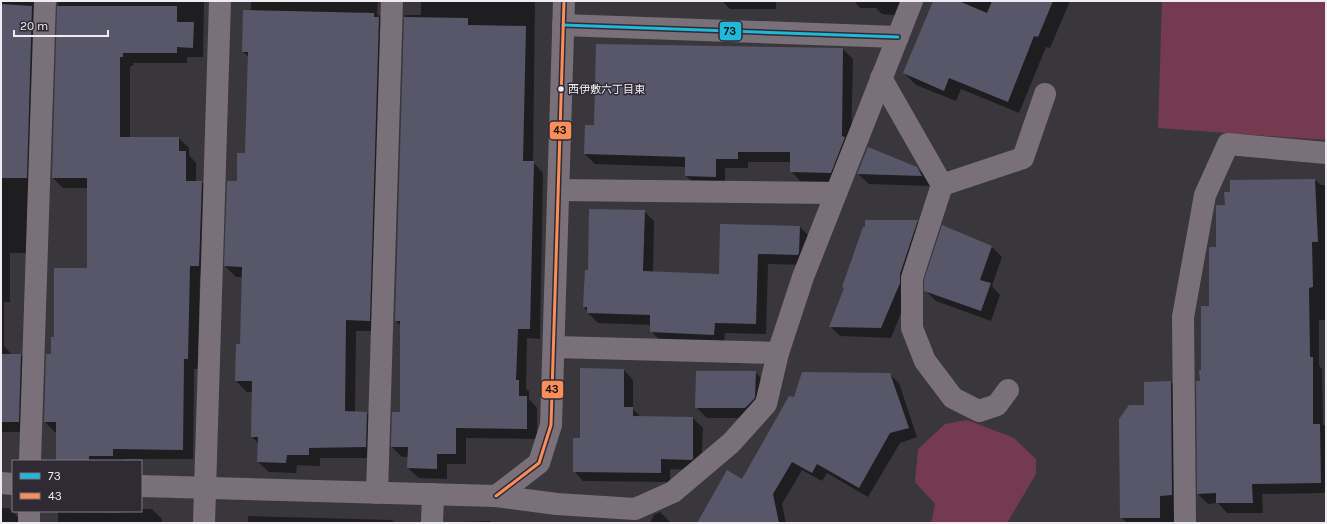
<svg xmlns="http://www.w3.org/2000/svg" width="1327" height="524" viewBox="0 0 1327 524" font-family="Karla,'Noto Sans JP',sans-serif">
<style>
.green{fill:#743b50}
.shadow{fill:#0007}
.building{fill:#58576a}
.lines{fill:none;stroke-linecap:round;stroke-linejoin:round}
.minor{stroke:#7a7079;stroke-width:22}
.tertiary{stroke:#7a7079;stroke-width:22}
.bus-1-casing{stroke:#2f2a34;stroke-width:6}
.bus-2-casing{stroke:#2f2a34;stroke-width:6}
.bus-1{stroke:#20b9da;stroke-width:3}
.bus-2{stroke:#fa8e5a;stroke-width:3}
.bus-dot{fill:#efecf3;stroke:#2f2a34;stroke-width:1.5}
.labels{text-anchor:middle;stroke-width:3;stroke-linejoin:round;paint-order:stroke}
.bus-label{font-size:11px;fill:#efecf3;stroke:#2f2a34;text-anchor:start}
.line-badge{stroke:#2f2a34;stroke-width:1.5}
.pale-badge-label{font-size:11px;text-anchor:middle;font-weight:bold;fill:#111}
</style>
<rect width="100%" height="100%" fill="#39373c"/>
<g class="green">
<polygon points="1162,1 1326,1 1326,140 1158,128"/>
<polygon points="967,420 1014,438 1036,459 1036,474 1007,523 931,523 935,504 915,482 918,449 945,424"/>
</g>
<g class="shadow">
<polygon points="1,1 48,1 32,208 27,208 27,253 10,253 10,302 4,302 4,346 12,355 21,355 31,365 28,432 1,432"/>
<polygon points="58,1 204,1 203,57 187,57 187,63 133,63 133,66 130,66 130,138 179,138 189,148 189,155 196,163 196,182 202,182 212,192 209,276 200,275 198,369 194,369 193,459 123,459 123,461 58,461 58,432 55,432 45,422 47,355 52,355 55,338 88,269 88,188 63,188 53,178"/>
<polygon points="251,1 378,1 377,14 389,25 380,331 356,331 355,412 367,413 377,423 376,458 320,458 320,466 297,465 296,473 269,472 258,462 258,443 252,437 253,392 247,392 236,381 241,345 242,277 236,277 225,266 238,182 246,154 249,57 243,52 251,11"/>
<polygon points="421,1 535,1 533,162 543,173 540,339 527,338 526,389 529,391 529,399 537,408 537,439 466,438 466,464 447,464 447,479 419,478 408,468 409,457 402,457 392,447 393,413 401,412 401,326 396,321 405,15 421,15"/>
<polygon points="602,1 655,1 655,2"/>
<polygon points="722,1 776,1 776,9 730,9"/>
<polygon points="854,1 911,1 907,16 882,14 876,8 860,8"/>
<polygon points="933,1 1070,1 1050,48 1046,47 1019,113 961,89 956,101 916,85 904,73"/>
<polygon points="597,45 843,49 853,59 851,145 840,182 800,181 791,171 791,162 748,162 748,168 725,168 725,186 696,185 686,176 686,167 595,164 585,154 595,126"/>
<polygon points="917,168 927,178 932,186 869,184 858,174"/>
<polygon points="1315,180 1321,185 1326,185 1326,320 1319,320 1319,366 1322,369 1323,425 1326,425 1326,493 1262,494 1263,513 1227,513 1218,503 1208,504 1198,494 1201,381 1217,248 1226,205 1231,193"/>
<polygon points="644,211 654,221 653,273 720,275 799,226 810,237 808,265 768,264 766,334 725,333 724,345 661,342 651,331 651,325 598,323 588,313 584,307 589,271"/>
<polygon points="917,221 927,231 909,293 891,338 840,336 830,326 845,289 843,287"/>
<polygon points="992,247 1002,257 992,286 1000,295 991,321 936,301 926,291"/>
<polygon points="624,370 633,380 633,409 641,417 693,418 703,428 701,470 670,469 670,482 583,481 574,471 581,439"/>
<polygon points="755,372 766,383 756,418 707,418 696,407"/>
<polygon points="889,374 899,383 917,437 900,443 868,497 827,473 822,481 802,470 782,504 786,523 698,523 743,480 795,398"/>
<polygon points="1171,382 1185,397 1174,523 1127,523 1121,517 1145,406"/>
<polygon points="1,508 9,508 24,523 1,523"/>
<polygon points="141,509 152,509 162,519 162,523 58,523 58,512 121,513 121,511 141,511"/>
<polygon points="660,512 671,523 650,523 654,515"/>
<polygon points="248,516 392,520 395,523 248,523"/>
<polygon points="490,521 492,523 461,523 461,522"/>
</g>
<g class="building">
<polygon points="933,1 959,1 987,13 992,1 1053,1 1038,37 1034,36 1008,102 949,78 944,91 903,73"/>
<polygon points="1,4 32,6 27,178 1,178"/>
<polygon points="57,6 177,6 177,22 194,22 193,48 177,47 177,53 123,53 123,57 120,57 120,137 179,137 179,151 186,151 186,181 202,181 199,266 190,266 188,359 184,359 183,450 113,449 113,456 89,456 89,461 56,461 56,422 44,422 46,354 51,354 51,337 54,337 54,268 87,268 87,178 52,178"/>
<polygon points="243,10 374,13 374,17 379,17 370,321 346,320 345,411 367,412 366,447 309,448 309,455 287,455 286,463 257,462 258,437 251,437 252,381 235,381 236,344 240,344 242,267 224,266 227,181 237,181 237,153 245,153 248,52 242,52"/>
<polygon points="404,17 468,18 468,25 526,26 523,161 534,161 530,329 518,329 516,380 519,380 519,396 527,396 527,429 456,428 456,454 437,454 437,469 407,468 408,447 391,447 392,412 400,412 400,321 395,321"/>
<polygon points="596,44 843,48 842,136 845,137 831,173 790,172 790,152 738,152 738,159 716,159 716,177 685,176 685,157 584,154 585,125 594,125"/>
<polygon points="868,147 917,167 922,176 857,174"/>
<polygon points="1315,179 1318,242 1312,242 1313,287 1309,288 1310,357 1313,357 1313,424 1320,424 1321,483 1252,484 1253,503 1216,503 1216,493 1197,494 1196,381 1200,381 1199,370 1201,370 1201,306 1209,306 1209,247 1216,247 1216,205 1225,205 1224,192 1230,192 1230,180"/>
<polygon points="589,209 645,210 643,271 719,274 720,224 800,226 799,252 798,255 758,254 756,324 715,323 714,335 650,332 650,315 587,313 587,307 583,307 585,270 588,270"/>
<polygon points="865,220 918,220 900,274 900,283 881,328 829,327 844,288 842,287 863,227 865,227"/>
<polygon points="942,225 992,246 980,280 991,283 981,311 924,291 924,280"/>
<polygon points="1,354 21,354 19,422 1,422"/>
<polygon points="580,368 624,369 624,407 633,407 633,416 693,417 693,459 691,460 661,459 661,473 573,472 573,438 580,438"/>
<polygon points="696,371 756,371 755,398 745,408 695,408"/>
<polygon points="802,372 890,373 909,428 890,433 859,488 817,464 812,473 792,462 773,494 779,523 697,523 727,470 742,479 789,396 794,397"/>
<polygon points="1171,381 1172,495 1160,496 1160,518 1120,518 1119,419 1129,405 1144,405 1144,382"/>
</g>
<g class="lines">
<g class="minor">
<polyline points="563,25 898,37"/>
<polyline points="881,78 942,185 912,278 912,328 925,361 953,398 979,411 997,405 1008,390"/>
<polyline points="942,185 1023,158 1045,94"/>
<polyline points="559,190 836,193"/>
<polyline points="555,347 778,353"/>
<polyline points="30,461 45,1"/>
<polyline points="377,493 392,1"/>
<polyline points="496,496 557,504 635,509 673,492 731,443 766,404 778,353 803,277 912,1"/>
<polyline points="29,523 29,511"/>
<polyline points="204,523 220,1"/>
<polyline points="432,523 433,494"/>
<polyline points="1185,523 1183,317 1205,195 1228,144 1326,153"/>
</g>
<g class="tertiary">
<polyline points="1,483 13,484"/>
<polyline points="141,486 496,496 539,463 551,425 564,1"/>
</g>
<defs>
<polyline id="bus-1" points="563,25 898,37"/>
<polyline id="bus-2" points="496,496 539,463 551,425 564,1"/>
</defs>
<use href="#bus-1" class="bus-1-casing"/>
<use href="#bus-2" class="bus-2-casing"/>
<use href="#bus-1" class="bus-1"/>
<use href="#bus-2" class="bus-2"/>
</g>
<circle class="bus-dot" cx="561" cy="89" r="3.5"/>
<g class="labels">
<g class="bus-label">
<text x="568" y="93">西伊敷六丁目東</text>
</g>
</g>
<g class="line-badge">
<rect x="719" y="21" width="23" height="20" rx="4" fill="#20b9da"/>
<rect x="549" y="121" width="23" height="19" rx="4" fill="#fa8e5a"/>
<rect x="541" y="380" width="23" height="19" rx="4" fill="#fa8e5a"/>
</g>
<g class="pale-badge-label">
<text x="730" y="35">73</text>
<text x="560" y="134">43</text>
<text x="552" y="393">43</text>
</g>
<rect width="1327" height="524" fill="none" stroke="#efecf3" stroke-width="4"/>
<rect x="12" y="460" width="130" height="52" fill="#2f2a34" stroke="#7c7880"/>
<rect x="20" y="473" width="20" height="6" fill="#20b9da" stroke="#7c7880"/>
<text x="48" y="480" font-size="12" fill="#efecf3">73</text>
<rect x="20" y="493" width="20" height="6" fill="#fa8e5a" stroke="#7c7880"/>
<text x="48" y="500" font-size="12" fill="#efecf3">43</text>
<path d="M14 30v6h94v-6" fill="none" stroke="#efecf3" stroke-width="2"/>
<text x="20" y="30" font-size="12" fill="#efecf3" stroke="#2f2a34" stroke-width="3" paint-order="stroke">20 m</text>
</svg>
